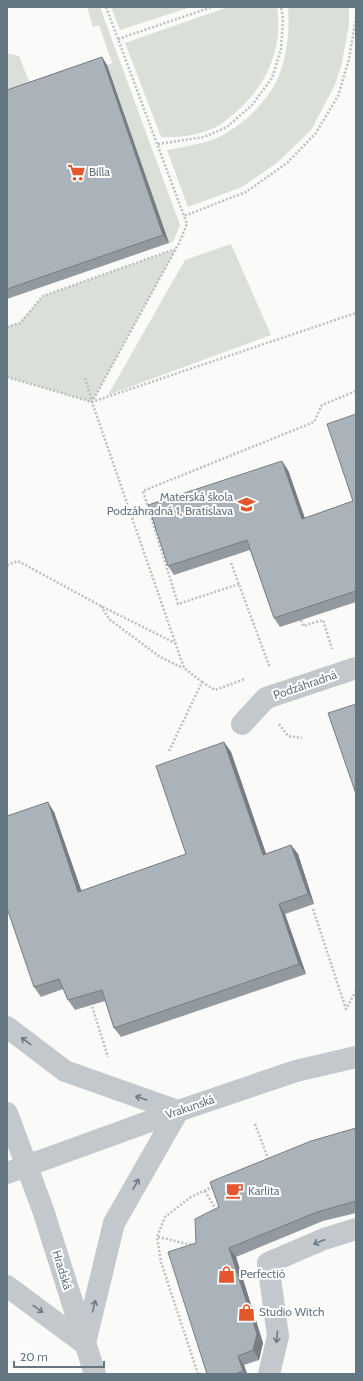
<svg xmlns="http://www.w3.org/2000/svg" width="363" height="1381" viewBox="0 0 363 1381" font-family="Cabin,sans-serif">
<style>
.green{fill:#dadfd7}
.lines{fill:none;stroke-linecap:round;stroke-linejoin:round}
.path{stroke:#bbbfc2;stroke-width:2.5;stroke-dasharray:2 2;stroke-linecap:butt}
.minor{stroke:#c3c8cc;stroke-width:22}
.wall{fill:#929a9f}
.shaded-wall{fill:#777d82}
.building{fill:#aab3b9;stroke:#777d82}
.oneway{stroke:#6a7a87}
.labels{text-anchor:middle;stroke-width:4;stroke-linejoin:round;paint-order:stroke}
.poi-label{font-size:12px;fill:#657683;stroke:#fff;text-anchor:start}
.street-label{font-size:12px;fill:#657683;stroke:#fff}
</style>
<rect width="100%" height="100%" fill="#fafaf8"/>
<g class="green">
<polygon points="87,7 100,7 180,225 173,242 169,243 107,65 112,63 99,25 93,27"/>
<polygon points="111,7 191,7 120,30"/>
<path d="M228 7H277C284 50 264 91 230 117 226 120 222 124 218 126 201 135 180 138 161 137L125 43Z"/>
<path d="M288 7H349V25L341 67 334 87 311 130 278 162 242 187 188 207 167 150C182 147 197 145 212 140 236 131 265 105 276 82 287 61 290 29 288 7Z"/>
<polygon points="7,53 19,56 33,91 7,100"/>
<polygon points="231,244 271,335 108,395 185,260"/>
<polygon points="176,249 92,402 7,377 7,327 20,323 43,296"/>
</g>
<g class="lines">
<g class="path">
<polyline points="106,7 184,216 246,192 287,163 316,133 338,96 349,59 356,17"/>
<polyline points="118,39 212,7"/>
<polyline points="158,144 204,137 227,127 252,105 272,78 281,49 283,19 281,7"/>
<polyline points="7,327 20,323 43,296 175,249"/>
<polyline points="7,377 92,402 356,313"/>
<polyline points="85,378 92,401"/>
<polyline points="231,563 270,668"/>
<polyline points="7,565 18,561 101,606 175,643"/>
<polyline points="239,584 178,604 143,491 314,422 322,405 356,391"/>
<polyline points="101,606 109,619 160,657 183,668"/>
<polyline points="301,620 303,626 323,620 332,649"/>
<polyline points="202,682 215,690 245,679"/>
<polyline points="279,724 288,736 302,738"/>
<polyline points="169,751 202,682 184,668 92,402 179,243 187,224 184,216"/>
<polyline points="313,909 346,1009 356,991"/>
<polyline points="91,1003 108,1057"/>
<polyline points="255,1124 269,1161"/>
<polyline points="205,1191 217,1211"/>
<polyline points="158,1237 192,1245"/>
<polyline points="198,1374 161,1262 157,1237 165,1217 191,1197 214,1186"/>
</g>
<g class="minor">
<polyline points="242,724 266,698 356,668"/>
<polyline points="7,1027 65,1071 178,1111"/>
<polyline points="7,1113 43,1210 95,1374"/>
<polyline points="7,1173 178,1111 296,1071 356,1057"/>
<polyline points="7,1286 85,1344"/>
<polyline points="85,1343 114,1223 178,1111"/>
<polyline points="269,1374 278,1336 268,1263 324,1239 356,1229"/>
</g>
</g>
<g class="wall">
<polygon points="102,57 107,65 169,243 7,299 7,90"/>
<polygon points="356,414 356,602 280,627 274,618 250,550 174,575 168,566 288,470 305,518 353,501"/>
<polygon points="224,742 231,752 266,854 291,845 298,854 314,904 285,914 306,974 121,1037 114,1028 105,1001 75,1010 68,1000 63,989 41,997 34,987 54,812 81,891 186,854"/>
<polygon points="356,1128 356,1213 323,1221 236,1257 263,1343 259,1360 244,1365 247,1374 207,1374 196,1243 219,1207"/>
</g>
<g class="shaded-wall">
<polygon points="102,57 107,65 169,243 163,235"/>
<polygon points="282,461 288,470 308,528 302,519"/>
<polygon points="224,742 231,752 270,865 263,855"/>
<polygon points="48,802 54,812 85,901 78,892"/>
<polygon points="291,845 298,854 314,904 308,894"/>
<polygon points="279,904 285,914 306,974 299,964"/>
<polygon points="229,1248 236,1257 263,1343 259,1360 253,1350"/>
<polygon points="238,1356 244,1365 247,1374 245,1374 243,1371"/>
</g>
<g class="building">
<polygon points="102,57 163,235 7,289 7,90"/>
<polygon points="356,414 356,591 274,618 247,540 168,566 148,505 282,461 302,519 353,501 327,424"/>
<polygon points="356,704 356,794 328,713"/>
<polygon points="224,742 263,855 291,845 308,894 279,904 299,964 114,1028 102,990 68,1000 59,979 34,987 7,908 7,816 48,802 78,892 186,854 156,766"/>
<polygon points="356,1128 356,1201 317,1212 229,1248 257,1334 253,1350 238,1356 243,1371 235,1374 207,1374 168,1252 196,1243 195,1219 219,1207 210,1182 311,1141"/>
</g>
<defs><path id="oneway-shaft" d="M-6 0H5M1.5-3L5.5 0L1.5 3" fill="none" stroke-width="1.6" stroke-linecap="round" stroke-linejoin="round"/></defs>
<g class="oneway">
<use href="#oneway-shaft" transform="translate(26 1041) rotate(-143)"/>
<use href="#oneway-shaft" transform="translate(141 1098) rotate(-161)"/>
<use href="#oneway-shaft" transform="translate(136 1184) rotate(-60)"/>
<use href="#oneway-shaft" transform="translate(319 1242) rotate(158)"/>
<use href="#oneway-shaft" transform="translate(94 1306) rotate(-76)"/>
<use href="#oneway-shaft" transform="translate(38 1309) rotate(36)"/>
<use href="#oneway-shaft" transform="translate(277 1337) rotate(95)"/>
</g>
<defs>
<symbol id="supermarket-bare" viewBox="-9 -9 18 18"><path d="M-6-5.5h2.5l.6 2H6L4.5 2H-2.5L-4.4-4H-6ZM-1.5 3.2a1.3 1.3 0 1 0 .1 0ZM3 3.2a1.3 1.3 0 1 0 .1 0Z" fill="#e4572e" stroke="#fff" stroke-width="2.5" paint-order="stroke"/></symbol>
<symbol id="school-bare" viewBox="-9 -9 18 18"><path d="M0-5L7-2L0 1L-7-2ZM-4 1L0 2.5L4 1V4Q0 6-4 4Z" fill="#e4572e" stroke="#fff" stroke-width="2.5" paint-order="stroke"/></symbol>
<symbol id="cafe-bare" viewBox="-9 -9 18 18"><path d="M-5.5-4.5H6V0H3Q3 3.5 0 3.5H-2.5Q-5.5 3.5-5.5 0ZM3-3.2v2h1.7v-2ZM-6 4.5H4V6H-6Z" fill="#e4572e" stroke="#fff" stroke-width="2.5" paint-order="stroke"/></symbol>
<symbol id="shop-bare" viewBox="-9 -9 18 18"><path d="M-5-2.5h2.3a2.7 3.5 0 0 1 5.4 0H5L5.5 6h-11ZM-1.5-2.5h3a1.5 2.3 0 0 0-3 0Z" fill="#e4572e" stroke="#fff" stroke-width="2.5" paint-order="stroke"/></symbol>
</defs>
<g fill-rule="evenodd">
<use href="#supermarket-bare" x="64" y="160" width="25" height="25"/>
<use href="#school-bare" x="234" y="492" width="25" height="25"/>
<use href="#cafe-bare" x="222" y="1178" width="25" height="25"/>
<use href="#shop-bare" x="214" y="1262" width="25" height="25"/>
<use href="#shop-bare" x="234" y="1300" width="25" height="25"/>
</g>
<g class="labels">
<g class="poi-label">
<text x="89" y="176">Billa</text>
<text x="233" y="501" text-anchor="end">Materská škola<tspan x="233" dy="14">Podzáhradná 1, Bratislava</tspan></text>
<text x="248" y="1195">Karlita</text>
<text x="240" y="1278">Perfectió</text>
<text x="259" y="1316">Studio Witch</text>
</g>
<g class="street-label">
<text transform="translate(305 685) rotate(-19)" y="4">Podzáhradná</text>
<text transform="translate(190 1107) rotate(-19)" y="4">Vrakunská</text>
<text transform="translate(62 1270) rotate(73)" y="4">Hradská</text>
</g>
</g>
<rect width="363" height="1381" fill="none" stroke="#657683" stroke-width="16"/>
<path d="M14 1361v6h90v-6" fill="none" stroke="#657683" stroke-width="2"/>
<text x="20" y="1361" font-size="12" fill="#657683" stroke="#ffffff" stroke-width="3" paint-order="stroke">20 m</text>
</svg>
